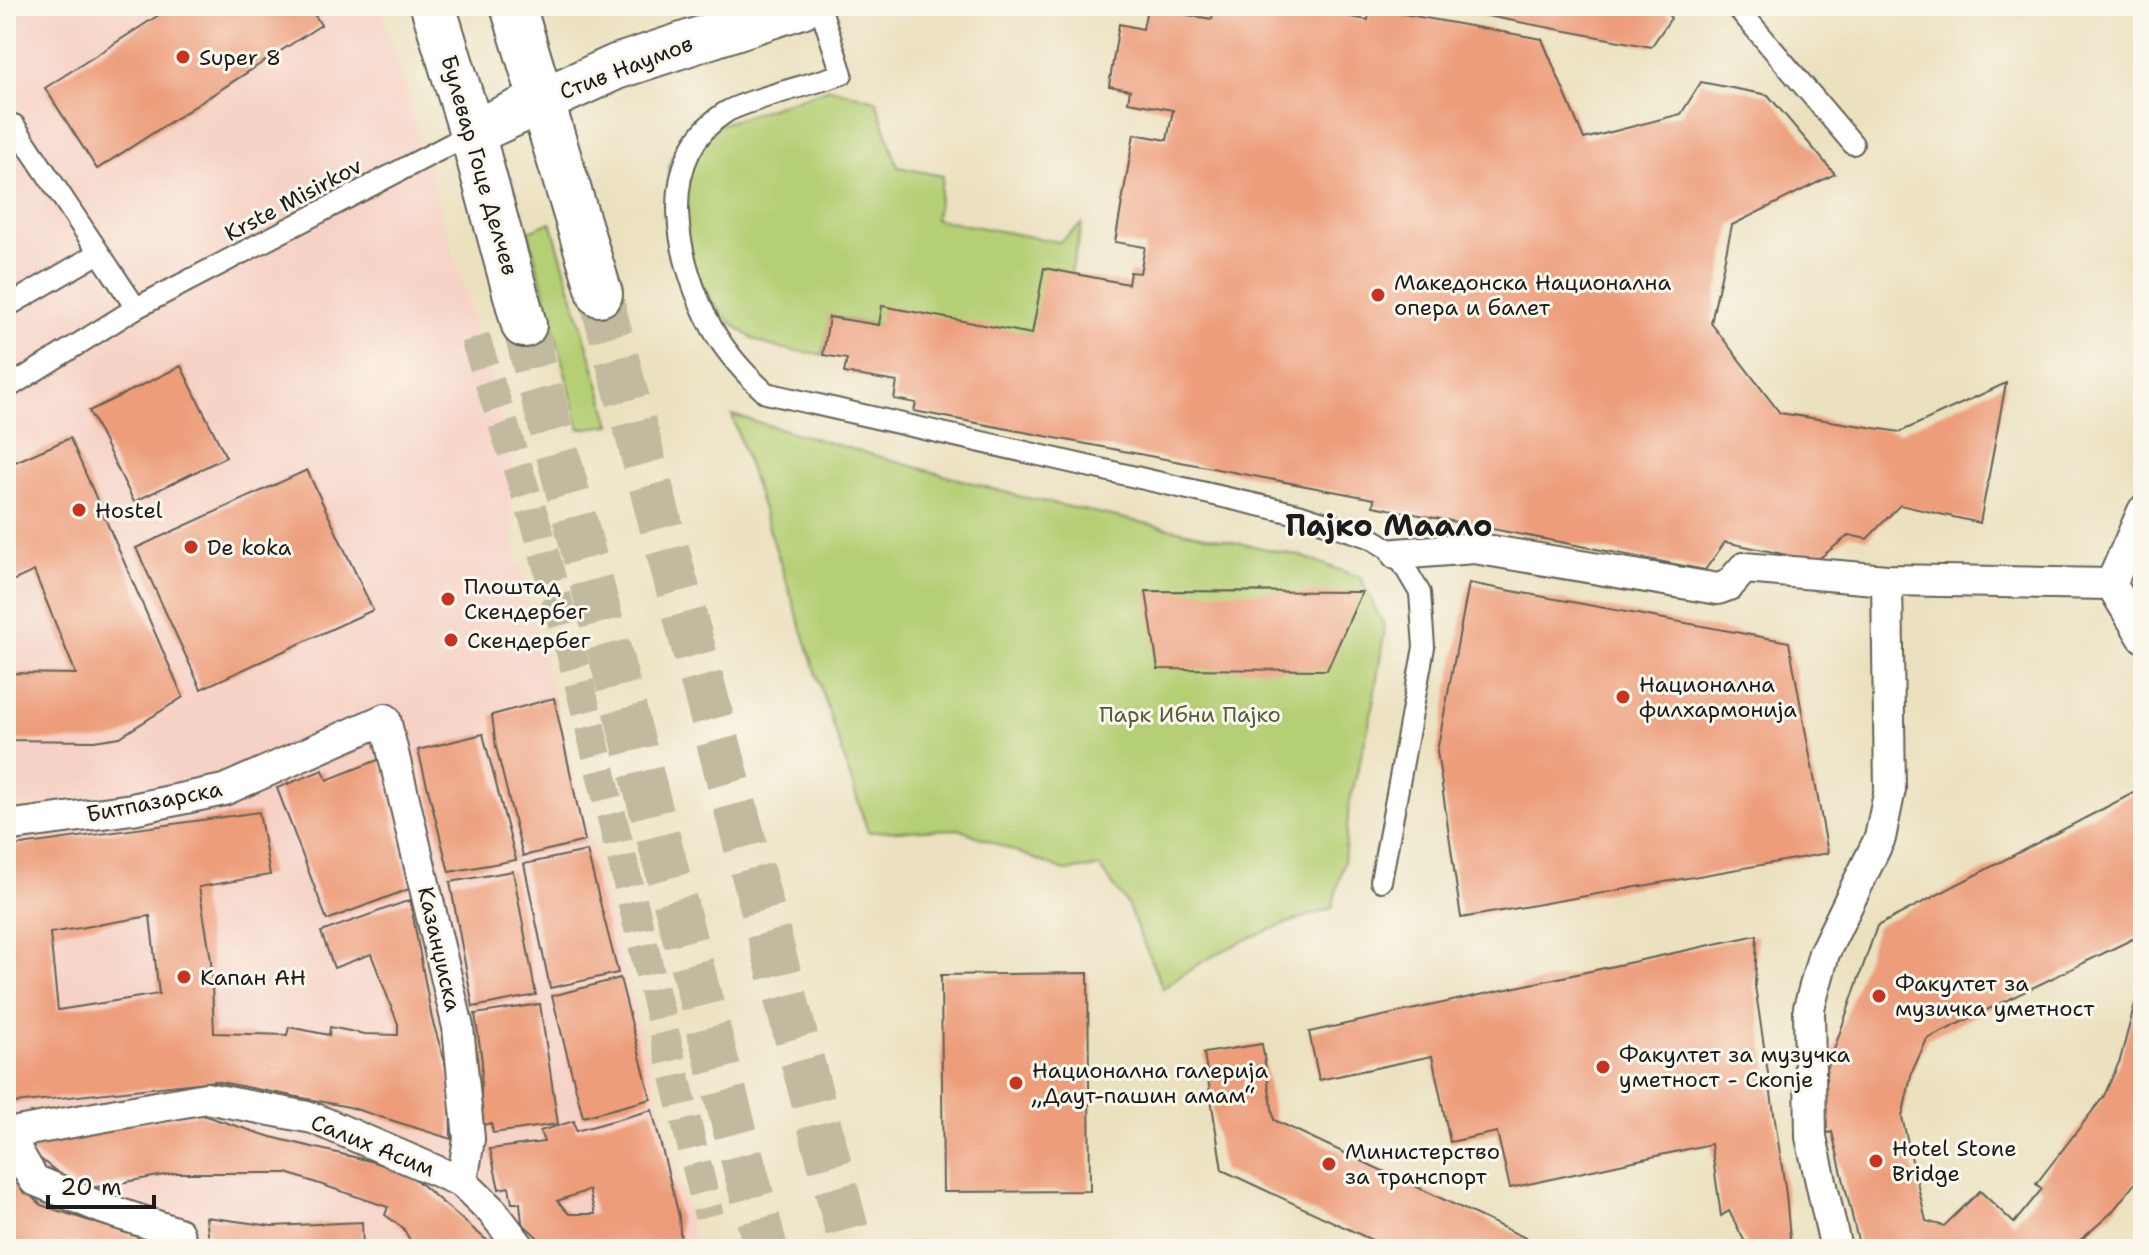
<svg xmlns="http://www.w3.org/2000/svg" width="2149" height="1255" viewBox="0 0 2149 1255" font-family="'Shantell Sans',sans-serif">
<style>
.built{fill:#f6d1c5}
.green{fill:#b5cf75;stroke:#687648;stroke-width:2}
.building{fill:#ed9d7a;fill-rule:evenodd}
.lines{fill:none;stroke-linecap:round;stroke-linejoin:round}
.pedestrian-tunnel{stroke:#c2ba9e;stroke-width:30;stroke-dasharray:30 15;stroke-linecap:butt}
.tertiary-tunnel{stroke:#c2ba9e;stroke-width:44;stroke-dasharray:44 22;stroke-linecap:butt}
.service-casing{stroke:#646155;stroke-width:24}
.pedestrian-casing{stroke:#646155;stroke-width:34}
.tertiary-casing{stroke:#646155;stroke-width:48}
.service{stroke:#fff;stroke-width:20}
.pedestrian{stroke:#fff;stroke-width:30}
.tertiary{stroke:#fff;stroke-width:44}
.poi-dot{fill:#c8321e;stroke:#fbf7ec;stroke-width:3}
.labels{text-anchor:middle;stroke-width:6;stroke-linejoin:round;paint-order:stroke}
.poi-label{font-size:22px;fill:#1c1c1c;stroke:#fbf7ec;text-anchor:start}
.street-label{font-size:22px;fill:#1c1c1c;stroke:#fbf7ec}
.park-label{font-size:22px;fill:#525b3b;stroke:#fbf7ec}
.district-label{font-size:30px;font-weight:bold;fill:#1c1c1c;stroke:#fbf7ec}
</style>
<rect width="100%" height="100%" fill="#fbf7ec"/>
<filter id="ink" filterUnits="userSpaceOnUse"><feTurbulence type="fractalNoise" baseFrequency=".0125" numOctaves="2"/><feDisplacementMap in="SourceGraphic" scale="16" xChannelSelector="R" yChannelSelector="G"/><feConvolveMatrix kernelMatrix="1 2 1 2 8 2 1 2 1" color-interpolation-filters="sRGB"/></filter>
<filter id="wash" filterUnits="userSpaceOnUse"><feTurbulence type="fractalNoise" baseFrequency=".006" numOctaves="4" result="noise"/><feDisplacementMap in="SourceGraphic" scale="32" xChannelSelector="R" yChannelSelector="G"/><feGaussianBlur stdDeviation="1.8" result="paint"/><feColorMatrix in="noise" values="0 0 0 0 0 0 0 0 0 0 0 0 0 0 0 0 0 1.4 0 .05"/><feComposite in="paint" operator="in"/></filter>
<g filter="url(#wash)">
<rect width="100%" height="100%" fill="#ebe1bf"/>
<polygon class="built" points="6,6 381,6 512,451 514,543 697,1249 6,1249"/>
<g class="green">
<path d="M830 88 876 100 898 167 943 176 935 219 1059 242 1082 224 1071 273 1032 334 879 325 830 317 823 355C797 351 768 350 746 334 729 322 715 308 704 290 693 272 668 192 669 172 670 157 678 144 689 135Z"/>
<polygon points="551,222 611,425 580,429 528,231"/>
<path d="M732 415 1018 496 1300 556 1360 577 1385 628 1371 716 1349 805 1344 862 1332 908C1271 928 1214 948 1163 989L1127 904 1100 867 1065 871 959 829 868 832Z"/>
</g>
<g id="blocks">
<g class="building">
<polygon points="173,6 309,6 321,25 97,169 45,88"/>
<polygon points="1214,6 1290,6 1368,20 1370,8 1542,39 1584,139 1681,114 1701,82 1768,95 1835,174 1732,225 1711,323 1780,413 1900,432 2006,383 1980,523 1900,505 1867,539 1849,535 1816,561 1725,542 1705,570 1373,506 1374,499 914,411 916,403 894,399 897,382 844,373 847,359 823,355 829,317 879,325 882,306 1032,334 1044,268 1128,284 1130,272 1140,273 1145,247 1115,242 1134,134 1167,140 1173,110 1128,102 1130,90 1109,86 1119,24 1143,29 1147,8 1212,19"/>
<polygon points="1434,6 1661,6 1671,18 1651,47"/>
<polygon points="181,366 226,457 134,502 89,411"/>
<polygon points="70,438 183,697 120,737 94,741 6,740 6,673 76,674 34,571 6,584 6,466"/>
<polygon points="307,470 373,610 201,689 136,548"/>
<polygon points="1469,583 1789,642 1828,853 1461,918 1437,751"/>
<polygon points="1146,591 1362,592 1327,670 1158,669"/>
<polygon points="554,698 585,841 523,856 496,747 492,715"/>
<polygon points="483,734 516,860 449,872 418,750"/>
<polygon points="380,759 409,889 327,920 277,788 323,770 327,780"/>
<polygon points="2143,788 2143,934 1927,1039 1912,1072 1902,1117 1926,1221 1944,1226 1980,1191 2014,1223 2042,1189 2036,1184 2104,1096 2120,1060 2143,974 2143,1173 2112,1212 2071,1249 1860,1249 1832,1132 1824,1134 1815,1104 1877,926"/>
<path d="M259 812 270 875 199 887 211 960 214 1033 287 1035 289 1027 329 1035 330 1027 364 1034 398 1035V1024L371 954 334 968 321 932 410 900 432 1019 450 1080 451 1139 349 1107 215 1081 6 1104V847ZM150 916 159 994 58 1010 50 933Z"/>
<polygon points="587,851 618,973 550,988 524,864"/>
<polygon points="513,871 536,995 473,1007 450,882"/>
<polygon points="1757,935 1755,986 1786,1194 1791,1249 1734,1249 1746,1244 1729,1211 1721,1216 1711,1144 1510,1188 1497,1132 1450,1142 1432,1056 1319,1080 1309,1032"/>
<polygon points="1088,973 1090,1191 943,1192 941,975"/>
<polygon points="620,978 651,1099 583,1117 552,996"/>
<polygon points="540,1004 558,1124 493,1133 491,1123 480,1126 482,1061 475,1014"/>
<polygon points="1262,1044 1274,1120 1549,1249 1391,1249 1222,1170 1204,1053"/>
<path d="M652 1110 679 1216 681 1247 550 1249 522 1223 520 1203H512L509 1187 499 1189 490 1149 544 1142 540 1131 574 1121 576 1131ZM589 1190 595 1214H569L557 1201Z"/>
<polygon points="199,1114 271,1137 403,1169 497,1249 415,1249 403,1228 385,1215 388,1207 287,1173 176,1173 80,1190 29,1150 28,1141"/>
<polygon points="6,1163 22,1187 41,1205 148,1240 165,1249 25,1249 6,1241"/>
<polygon points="206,1217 272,1226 362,1222 363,1249 210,1249"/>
</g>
</g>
</g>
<g filter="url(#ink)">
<use href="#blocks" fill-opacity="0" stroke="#646155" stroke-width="2"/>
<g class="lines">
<polyline class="pedestrian-tunnel" points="475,338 538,530 579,682 709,1216"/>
<g class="tertiary-tunnel">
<polyline points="600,294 852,1249"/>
<polyline points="524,325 766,1249"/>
</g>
<defs>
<g id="service">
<path d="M820 6 842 74C814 84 749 99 726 112 652 159 677 263 712 328 726 353 745 374 766 393L1298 514 1369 537 1397 554 1420 593 1424 647 1381 881"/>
<polyline points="1736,6 1853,144"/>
<polyline points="14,125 136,308"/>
<polyline points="6,307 99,253"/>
<polyline points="6,389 136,308 472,133"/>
</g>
<g id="pedestrian">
<polyline points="1397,554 1474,548 1718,589 1729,585 1744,568 1887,580 2111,584"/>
<polyline points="2111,584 2143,511"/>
<polyline points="2111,584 2143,637"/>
<polyline points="6,826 132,809 224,790 385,719 458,1027 469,1139 462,1182"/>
<polyline points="6,1132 34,1180 102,1208 178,1233 184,1249"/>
<polyline points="6,1134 206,1098 313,1118 462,1182 493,1212 521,1249"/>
<polyline points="1836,1249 1811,1137 1809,1008 1824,953 1880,838 1890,789 1887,580"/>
</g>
<g id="tertiary">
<polyline points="433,6 472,133 524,325"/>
<polyline points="513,6 600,294"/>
<polyline points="472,133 616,67 801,6"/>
</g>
</defs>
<use href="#service" class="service-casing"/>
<use href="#pedestrian" class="pedestrian-casing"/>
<use href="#tertiary" class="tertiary-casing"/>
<use href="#service" class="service"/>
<use href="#pedestrian" class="pedestrian"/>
<use href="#tertiary" class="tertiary"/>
</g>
</g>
<g class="poi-dot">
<circle cx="183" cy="57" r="8"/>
<circle cx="1378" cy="295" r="8"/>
<circle cx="79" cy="510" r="8"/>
<circle cx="191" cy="547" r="8"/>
<circle cx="448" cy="599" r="8"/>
<circle cx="451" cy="640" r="8"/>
<circle cx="1623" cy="697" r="8"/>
<circle cx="184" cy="977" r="8"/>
<circle cx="1879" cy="996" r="8"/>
<circle cx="1603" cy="1067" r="8"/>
<circle cx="1016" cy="1083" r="8"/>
<circle cx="1876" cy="1161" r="8"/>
<circle cx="1329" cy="1164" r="8"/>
</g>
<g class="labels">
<g class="poi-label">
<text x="199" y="65">Super 8</text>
<text x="1394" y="290">Македонска Национална<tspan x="1394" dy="25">опера и балет</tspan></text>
<text x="95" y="518">Hostel</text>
<text x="207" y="555">De koka</text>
<text x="464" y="594">Плоштад<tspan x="464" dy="25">Скендербег</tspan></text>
<text x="467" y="648">Скендербег</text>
<text x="1639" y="692">Национална<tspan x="1639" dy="25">филхармонија</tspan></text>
<text x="200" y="985">Капан АН</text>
<text x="1895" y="991">Факултет за<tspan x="1895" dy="25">музичка уметност</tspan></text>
<text x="1619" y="1062">Факултет за музучка<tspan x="1619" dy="25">уметност - Скопје</tspan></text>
<text x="1032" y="1078">Национална галерија<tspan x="1032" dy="25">„Даут-пашин амам“</tspan></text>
<text x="1892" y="1156">Hotel Stone<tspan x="1892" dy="25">Bridge</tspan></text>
<text x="1345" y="1159">Министерство<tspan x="1345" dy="25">за транспорт</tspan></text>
</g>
<g class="street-label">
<text transform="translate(626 67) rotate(-21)" y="8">Стив Наумов</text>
<text transform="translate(480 165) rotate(74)" y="8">Булевар Гоце Делчев</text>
<text transform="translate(293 199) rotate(-28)" y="8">Krste Misirkov</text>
<text transform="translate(154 801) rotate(-11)" y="8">Битпазарска</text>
<text transform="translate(440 949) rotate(77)" y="8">Казанџиска</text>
<text transform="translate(373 1145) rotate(22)" y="8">Салих Асим</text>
</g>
<g class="park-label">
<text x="1190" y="722">Парк Ибни Пајко</text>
</g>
<g class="district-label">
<text x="1389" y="536">Пајко Маало</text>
</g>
</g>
<rect width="2149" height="1255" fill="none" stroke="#fbf7ec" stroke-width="32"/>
<path d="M48 1195v12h106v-12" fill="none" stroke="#1c1c1c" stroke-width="4"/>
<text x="60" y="1195" font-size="24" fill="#1c1c1c" stroke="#fbf7ec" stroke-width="6" paint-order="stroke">20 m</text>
</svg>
